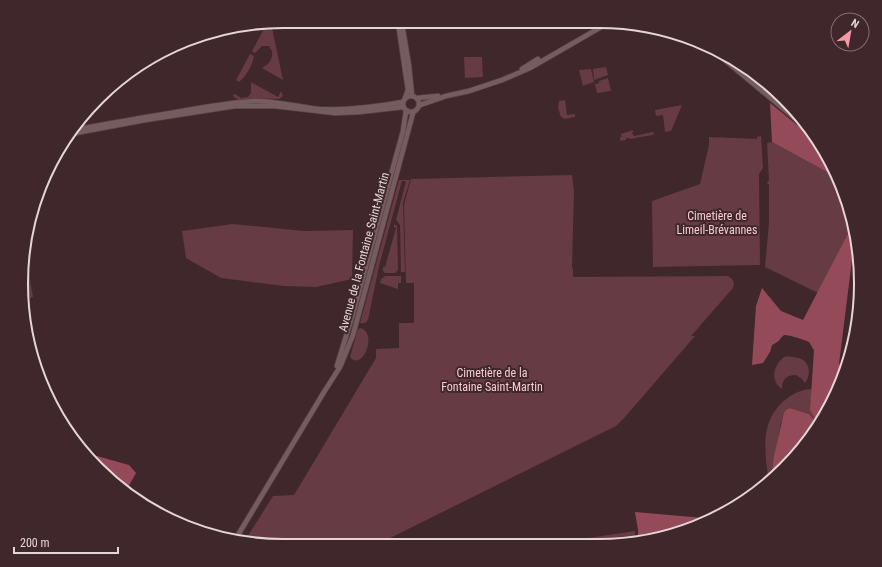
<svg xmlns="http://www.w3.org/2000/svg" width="882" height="567" viewBox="0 0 882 567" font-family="'Roboto Condensed',sans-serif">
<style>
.green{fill:#663b43}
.forest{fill:#954a59}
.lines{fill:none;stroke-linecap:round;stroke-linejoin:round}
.secondary-casing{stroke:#574347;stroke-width:6}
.secondary{stroke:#765b5f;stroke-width:4.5}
.labels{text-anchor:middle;stroke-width:4;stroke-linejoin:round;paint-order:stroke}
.park-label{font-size:12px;fill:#f9cbd1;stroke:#3f272b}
.street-label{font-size:12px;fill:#e5d5d7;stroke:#3f272b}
.rim{fill:none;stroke:#e5d5d7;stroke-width:2}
</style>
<rect width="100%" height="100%" fill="#3f272b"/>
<g class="green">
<path d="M271 23 283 80 262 68C269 64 273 60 272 51L269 46H262L255 53 252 51 265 27 262 25Z"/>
<path d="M250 54 254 56C252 66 247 75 239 82L236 80Z"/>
<polygon points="464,57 482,57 483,77 465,78"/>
<polygon points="606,67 608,75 594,80 593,69"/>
<polygon points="591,69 594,82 583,86 579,70"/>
<polygon points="608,78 611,91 597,93 595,84 599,83 599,81"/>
<polygon points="251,82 278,97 281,91 283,96 279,99 254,98 239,100 234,97 233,95 235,94 241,98 248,97 251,93"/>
<polygon points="565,100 567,115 575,114 575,117 565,119 561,117 558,108 559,101"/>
<polygon points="682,105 671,131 665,132 663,115 656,116 655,110"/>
<polygon points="633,130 633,132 632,133 634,136 653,132 654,134 652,135 630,139 629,138 626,138 626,140 620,141 620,137 622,137 621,136 621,134"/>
<polygon points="761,136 763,168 759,174 760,265 653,267 652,201 700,184 709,145 709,137 757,139 757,137"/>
<polygon points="772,142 838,178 852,215 853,224 818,293 765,267 769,223 769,185 767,183 769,180 767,143"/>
<polygon points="572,175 574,192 572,268 573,269 573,277 728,276 732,279 734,283 733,288 691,336 695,336 625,417 616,426 378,544 249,544 244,542 273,496 294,495 376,358 376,349 399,348 399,323 414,323 414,283 406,283 404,205 411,179"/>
<polygon points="399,180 410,180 403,203 405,272 401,272 400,225 396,220 406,181 402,181 379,266 368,320 365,323 360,323"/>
<polygon points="233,224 304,231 353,230 352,279 316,287 284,286 221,278 186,258 182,231"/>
<polygon points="394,224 397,226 398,270 395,273 385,273 383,271 383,267 385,267 396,228 394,227"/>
<polygon points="27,263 33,297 23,300 21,283 24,264"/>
<polygon points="385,276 401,276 401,283 398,283 398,289 380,283 381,279"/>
<path d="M361 328C378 334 362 372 350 357L358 329Z"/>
<path d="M786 356C790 357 795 357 799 358 811 362 811 375 805 383L802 379 796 375C787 375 782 379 782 389 769 380 774 363 786 356Z"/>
<path d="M812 389C811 404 808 412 820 423L815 430 813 426 814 420 809 414 790 408 781 423 771 480 769 482C764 450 759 418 789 397 796 392 804 389 812 389Z"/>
<polygon points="635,531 635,542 615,545 559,545 568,541"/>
</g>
<g class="forest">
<polygon points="770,103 818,142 834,167 838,178 772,142"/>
<path d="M853 224 855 236 839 364 847 367 826 415 820 423 815 419 810 410 814 350C812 348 811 344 809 342 806 340 786 334 784 335 779 339 781 341 772 345L770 352 763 363 752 365 756 306 762 288 781 311 803 320Z"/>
<polygon points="790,408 809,414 814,420 813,426 815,430 796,456 771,480 774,456 784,413 786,410"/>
<polygon points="86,453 129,465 136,473 126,491 111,481"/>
<polygon points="635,512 715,519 666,537 638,542 638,530"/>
</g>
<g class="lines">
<defs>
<g id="secondary">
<polyline points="398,22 408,90 405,98"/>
<polyline points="403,30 409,66 412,96"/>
<polyline points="708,46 803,125 810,129"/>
<polyline points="522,69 538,59"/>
<polyline points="738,71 742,66"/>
<circle cx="411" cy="104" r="8"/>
<polyline points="417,98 438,96"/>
<polyline points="420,105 446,96 469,91 502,80 530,68 608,23"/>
<path d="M72 130C103 125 134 119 165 114 195 109 224 103 255 101 276 101 297 107 318 109 347 111 375 107 403 102"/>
<polyline points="70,134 145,120 235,106 275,106 335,113 359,112 403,107"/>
<polyline points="337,366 355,307 403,131 406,111"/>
<polyline points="235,540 324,392 340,367 353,335 413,113"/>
</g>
</defs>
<use href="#secondary" class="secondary-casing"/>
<use href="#secondary" class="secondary"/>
</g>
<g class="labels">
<g class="park-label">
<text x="717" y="220">Cimetière de<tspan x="717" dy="14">Limeil-Brévannes</tspan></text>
<text x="492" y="377">Cimetière de la<tspan x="492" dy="14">Fontaine Saint-Martin</tspan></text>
</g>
<g class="street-label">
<text transform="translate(364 252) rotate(-75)" y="4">Avenue de la Fontaine Saint-Martin</text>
</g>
</g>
<path d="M0 0H882V567H0ZM283 28H599A255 255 0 0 1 854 283V284A255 255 0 0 1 599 539H283A255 255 0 0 1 28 284V283A255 255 0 0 1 283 28Z" fill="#3f272b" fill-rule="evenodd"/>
<path class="rim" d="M283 28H599A255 255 0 0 1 854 283V284A255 255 0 0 1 599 539H283A255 255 0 0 1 28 284V283A255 255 0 0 1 283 28Z"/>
<g transform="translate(850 32) rotate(31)"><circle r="19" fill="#3f272b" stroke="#816d70"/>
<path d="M0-3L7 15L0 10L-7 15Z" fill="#f39aa9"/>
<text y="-6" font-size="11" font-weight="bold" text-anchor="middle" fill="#e5d5d7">N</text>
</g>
<path d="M14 547v6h104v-6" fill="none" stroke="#e5d5d7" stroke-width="2"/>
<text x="20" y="547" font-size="12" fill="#e5d5d7" stroke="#3f272b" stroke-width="3" paint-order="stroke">200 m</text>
</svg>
